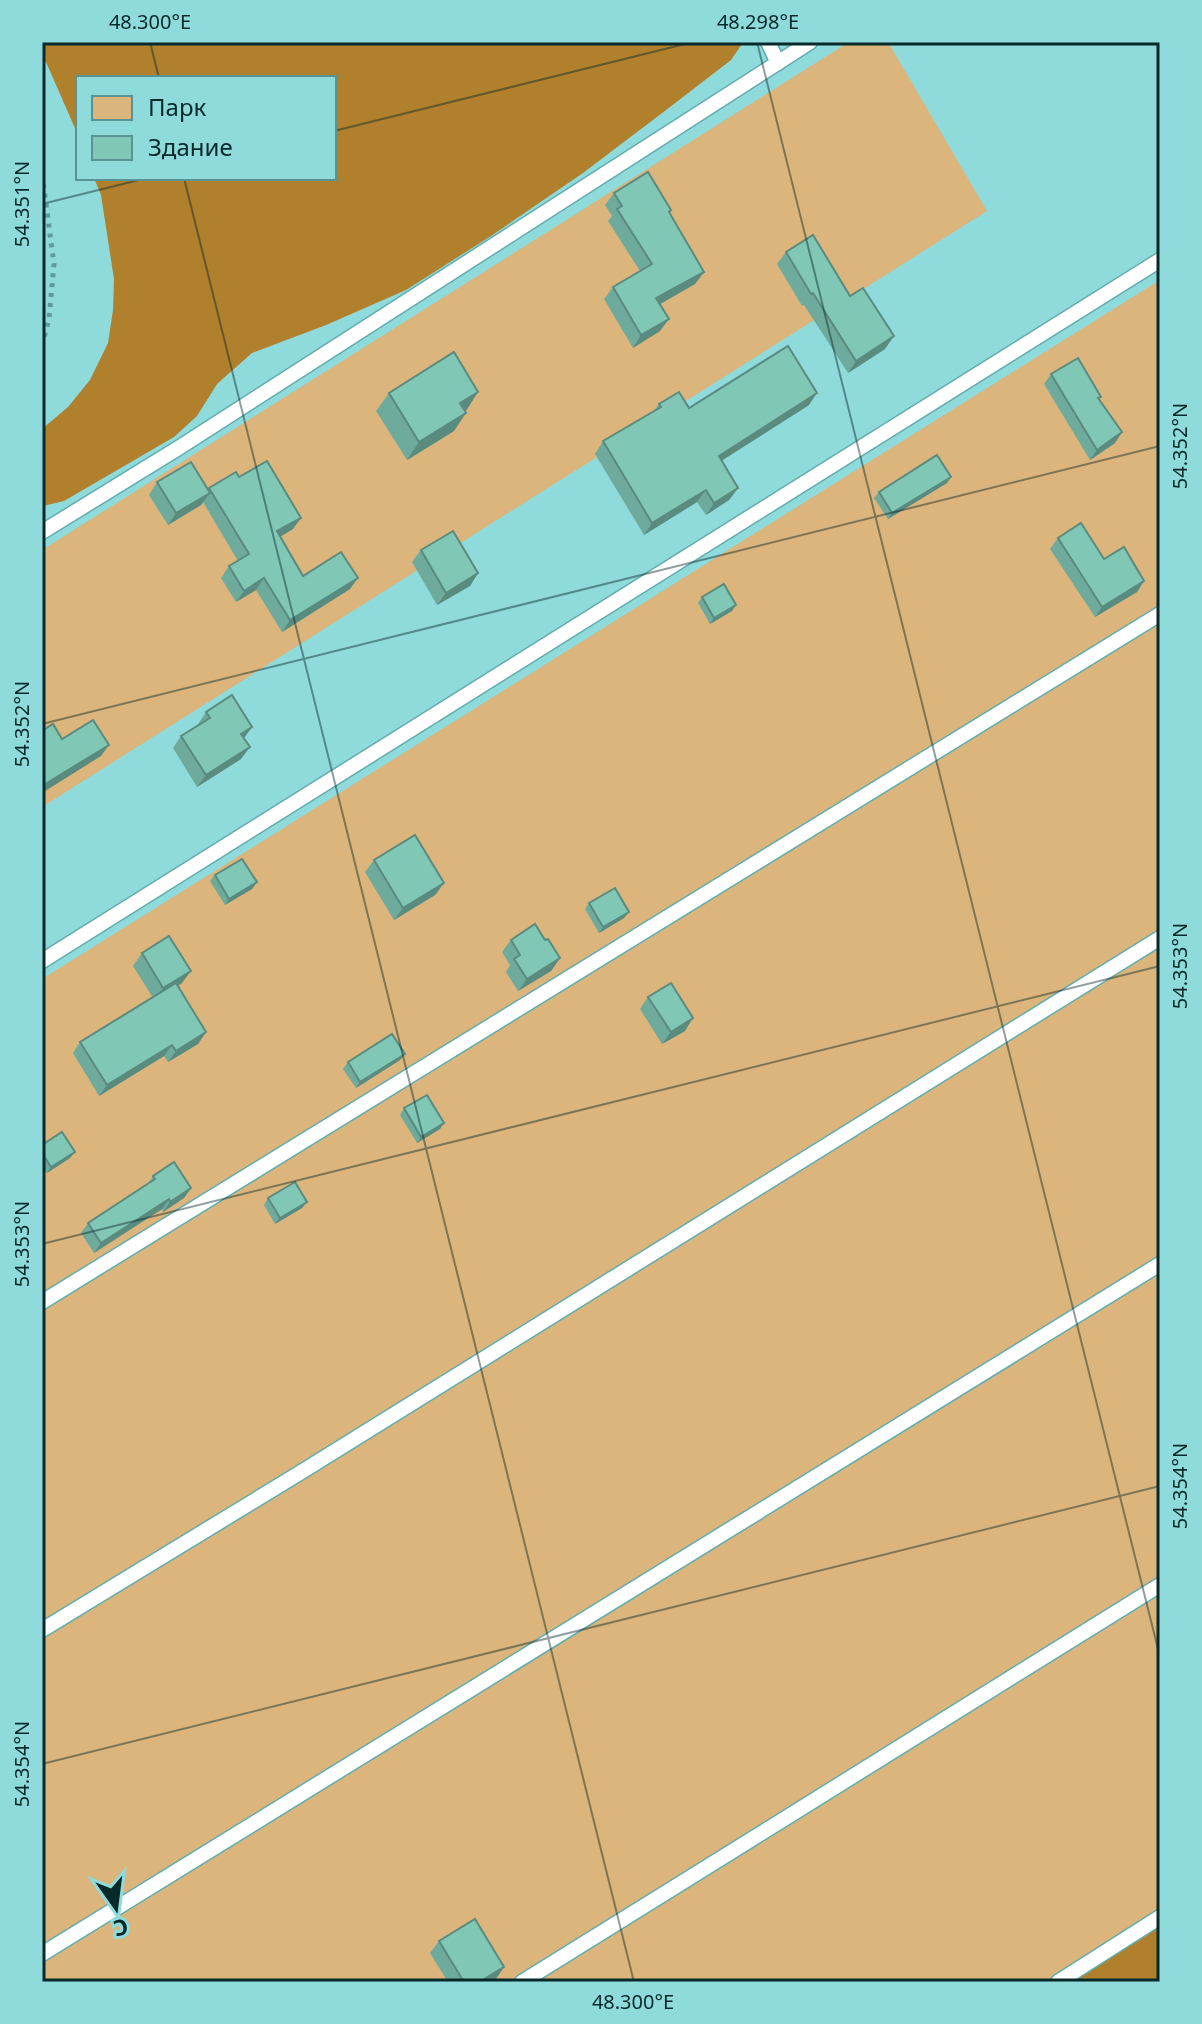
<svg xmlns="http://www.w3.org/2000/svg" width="1202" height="2024" viewBox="0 0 1202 2024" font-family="'Noto Sans',sans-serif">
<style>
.green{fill:#dbb57b}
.forest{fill:#b0802c}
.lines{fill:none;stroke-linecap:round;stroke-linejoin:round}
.service-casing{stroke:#62acae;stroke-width:17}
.path{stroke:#5f9b9c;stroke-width:5;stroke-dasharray:4 6;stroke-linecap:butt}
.service{stroke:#fff;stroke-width:14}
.wall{fill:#6fab9d}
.shaded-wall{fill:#5a8b7f}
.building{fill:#81c7b6;stroke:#5a8b7f;stroke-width:2}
.ticks{fill:none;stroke:#08292a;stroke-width:2;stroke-opacity:0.45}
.neatline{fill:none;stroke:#08292a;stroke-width:3}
.ticks-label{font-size:20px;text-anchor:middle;fill:#08292a}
</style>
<rect width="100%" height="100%" fill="#8fdadb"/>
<g class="green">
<polygon points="849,42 888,42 987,211 42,807 42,550"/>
<polygon points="1160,280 1160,1982 42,1982 42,979"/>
</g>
<g class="forest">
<polygon points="42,42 742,42 742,44 731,60 670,107 583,173 491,236 406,290 326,325 252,353 217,384 197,416 174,437 64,501 43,506 42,429 68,407 90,380 108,343 113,310 114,279 101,195 94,178 334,178 334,78 78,78 78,135 42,53"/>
<polygon points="1160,1926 1160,1982 1072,1982"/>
</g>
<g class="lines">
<defs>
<g id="service">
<polyline points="768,42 778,63"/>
<polyline points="42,532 180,447 810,42"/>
<polyline points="42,961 1160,260"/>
<polyline points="42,1302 1160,614"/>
<polyline points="42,1630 298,1474 1160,938"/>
<polyline points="42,1954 1160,1264"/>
<polyline points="522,1982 1160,1585"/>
<polyline points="1058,1982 1160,1917"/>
</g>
</defs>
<use href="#service" class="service-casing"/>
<polyline class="path" points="42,174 54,264 49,319 42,345"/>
<use href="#service" class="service"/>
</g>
<g class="wall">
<polygon points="614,193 671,210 669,213 704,272 695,284 660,304 660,331 633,348 604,299 613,287 640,271 608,221 612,216 605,205"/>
<polygon points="786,252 850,296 885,349 848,373 804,305 802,306 777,264"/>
<polygon points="1051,374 1101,397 1099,400 1115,443 1090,460 1044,384"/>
<polygon points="389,393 465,411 454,431 407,460 376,411"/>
<polygon points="659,404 689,408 809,405 721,461 738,488 729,500 706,515 697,502 644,535 595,454 603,441 654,411"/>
<polygon points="239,477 293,529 280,536 303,576 350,589 282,632 256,590 236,602 221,578 229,566 238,561 203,502 201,505 168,525 149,495 157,482 208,490 209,488"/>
<polygon points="947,483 888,519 874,498 879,492"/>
<polygon points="1058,538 1104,559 1144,581 1137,592 1095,617 1050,549"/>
<polygon points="421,550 478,573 470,586 437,605 412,562"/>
<polygon points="702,597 736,605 732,611 710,624 698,603"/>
<polygon points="206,712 252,727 244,738 241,759 197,787 173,748 181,736 199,725 198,724"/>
<polygon points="374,860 444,883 435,895 394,920 365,872"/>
<polygon points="215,875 257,882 252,889 225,905 210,881"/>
<polygon points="589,903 624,918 599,933 585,909"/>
<polygon points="511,940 545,940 560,958 551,971 518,991 506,972 510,965 502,952"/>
<polygon points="142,953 182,983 178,986 206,1032 198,1044 168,1062 164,1056 99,1096 73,1053 80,1042 153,998 133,966"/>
<polygon points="648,997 685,1031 662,1044 640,1009"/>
<polygon points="405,1054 400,1060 356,1088 343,1069 348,1062"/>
<polygon points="404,1108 440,1129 417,1143 400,1115"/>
<polygon points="42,1145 70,1158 47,1173 42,1166"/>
<polygon points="153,1176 191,1188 184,1198 163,1212 162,1209 94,1253 81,1233 88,1223 147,1185"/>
<polygon points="268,1198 307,1202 302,1208 275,1224 264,1205"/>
<polygon points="439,1941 496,1979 491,1982 448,1982 430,1953"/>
</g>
<g class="shaded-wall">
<polygon points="704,272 695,284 648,311 656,298"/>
<polygon points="669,319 660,331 633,348 641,335"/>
<polygon points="894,336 885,349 848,373 856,361"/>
<polygon points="478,392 466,411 460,403"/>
<polygon points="817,393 809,405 710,468 719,456"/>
<polygon points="466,413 454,431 407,460 419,442"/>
<polygon points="1122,432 1115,443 1090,460 1097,450"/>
<polygon points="951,477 947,483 888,519 892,513"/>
<polygon points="738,488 729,500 706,515 714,503"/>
<polygon points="706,490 697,502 644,535 652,523"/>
<polygon points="210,493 201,505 168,525 176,513"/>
<polygon points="301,518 293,529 270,543 277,531"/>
<polygon points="478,573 470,586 437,605 446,593"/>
<polygon points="264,578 256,590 236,602 244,591"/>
<polygon points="358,578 350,589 282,632 290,620"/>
<polygon points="1144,581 1137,592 1095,617 1102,607"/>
<polygon points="736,605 732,611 710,624 714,618"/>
<polygon points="252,727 243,739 241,734"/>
<polygon points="109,745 101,756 42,793 42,786"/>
<polygon points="250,747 241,759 197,787 206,775"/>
<polygon points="257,882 252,889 225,905 229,899"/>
<polygon points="444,883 435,895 394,920 403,908"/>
<polygon points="629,912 624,918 599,933 603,927"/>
<polygon points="560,958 551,971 518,991 527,979"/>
<polygon points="191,971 182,983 154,1000 163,988"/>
<polygon points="693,1018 685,1031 662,1044 671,1032"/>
<polygon points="206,1032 198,1044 168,1062 176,1051"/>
<polygon points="172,1045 164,1056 99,1096 107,1085"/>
<polygon points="405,1054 400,1060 356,1088 360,1082"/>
<polygon points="444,1123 440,1129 417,1143 421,1137"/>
<polygon points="75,1152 70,1158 47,1173 51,1167"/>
<polygon points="191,1188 184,1198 163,1212 170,1202"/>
<polygon points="169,1199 162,1209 94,1253 101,1243"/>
<polygon points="307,1202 302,1208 275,1224 280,1218"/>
<polygon points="504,1967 496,1979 491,1982 479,1982"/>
</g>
<g class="building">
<polygon points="648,172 671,210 669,212 704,272 656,298 669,319 641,335 613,287 652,264 617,209 622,206 614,193"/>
<polygon points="813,235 850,296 863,288 894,336 856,361 813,293 811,294 786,252"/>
<polygon points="788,346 817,393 719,456 738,488 714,503 706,490 652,523 603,441 661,407 659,404 679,392 689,408"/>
<polygon points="454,352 478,392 460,403 466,413 419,442 389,393"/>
<polygon points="1078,358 1101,397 1098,398 1122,432 1097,450 1051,374"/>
<polygon points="937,455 951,477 892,513 879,492"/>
<polygon points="267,461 301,518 277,531 303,576 341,552 358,578 290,620 264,578 244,591 229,566 249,554 209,488 236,472 239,477"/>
<polygon points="191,462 210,493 176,513 157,482"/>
<polygon points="1081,523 1104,559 1124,547 1144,581 1102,607 1058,538"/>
<polygon points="453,531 478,573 446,593 421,550"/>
<polygon points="724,584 736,605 714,618 702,597"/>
<polygon points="232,695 252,727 241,734 250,747 206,775 181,736 210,718 206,712"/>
<polygon points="93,720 109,745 42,786 42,731 53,724 62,739"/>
<polygon points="415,835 444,883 403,908 374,860"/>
<polygon points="242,859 257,882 229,899 215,875"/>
<polygon points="615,888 629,912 603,927 589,903"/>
<polygon points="535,924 545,940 548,939 560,958 527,979 514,959 520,955 511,940"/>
<polygon points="169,936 191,971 163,988 142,953"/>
<polygon points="176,983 206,1032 176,1051 172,1045 107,1085 80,1042"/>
<polygon points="671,983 693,1018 671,1032 648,997"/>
<polygon points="392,1034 405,1054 360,1082 348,1062"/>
<polygon points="427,1095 444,1123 421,1137 404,1108"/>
<polygon points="62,1132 75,1152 51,1167 42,1153 42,1145"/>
<polygon points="174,1162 191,1188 170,1202 169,1199 101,1243 88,1223 155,1179 153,1176"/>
<polygon points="295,1182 307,1202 280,1218 268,1198"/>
<polygon points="475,1919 504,1967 479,1982 464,1982 439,1941"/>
</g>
<path class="ticks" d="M150 42 159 78M757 42 1160 1657M334 131 693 42M184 178 634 1982M42 204 147 178M42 724 1160 446M42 1244 1160 966M42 1764 1160 1486"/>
<rect width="1202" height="2024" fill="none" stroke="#8fdadb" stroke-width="88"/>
<rect x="76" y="76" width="260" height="104" fill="#8fdadb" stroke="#599394" stroke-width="2"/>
<rect x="92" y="96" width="40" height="24" fill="#dbb57b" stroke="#599394" stroke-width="2"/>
<text x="148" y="116" font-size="24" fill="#08292a">Парк</text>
<rect x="92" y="136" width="40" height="24" fill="#81c7b6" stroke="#599394" stroke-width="2"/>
<text x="148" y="156" font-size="24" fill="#08292a">Здание</text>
<g transform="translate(116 1908) rotate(166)" stroke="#8fdadb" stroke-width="6" paint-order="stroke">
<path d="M0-6L14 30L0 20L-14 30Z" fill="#08292a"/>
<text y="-12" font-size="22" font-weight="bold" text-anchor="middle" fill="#08292a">С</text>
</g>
<rect x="44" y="44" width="1114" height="1936" class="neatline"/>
<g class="ticks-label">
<text x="150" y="29">48.300°E</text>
<text x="758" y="29">48.298°E</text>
<text transform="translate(22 204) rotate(-90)" y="7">54.351°N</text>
<text transform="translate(1180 446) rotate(-90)" y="7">54.352°N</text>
<text transform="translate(22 724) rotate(-90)" y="7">54.352°N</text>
<text transform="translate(1180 966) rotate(-90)" y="7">54.353°N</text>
<text transform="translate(22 1244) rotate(-90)" y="7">54.353°N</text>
<text transform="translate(1180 1486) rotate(-90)" y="7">54.354°N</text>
<text transform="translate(22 1764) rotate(-90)" y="7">54.354°N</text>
<text x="633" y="2009">48.300°E</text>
</g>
</svg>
